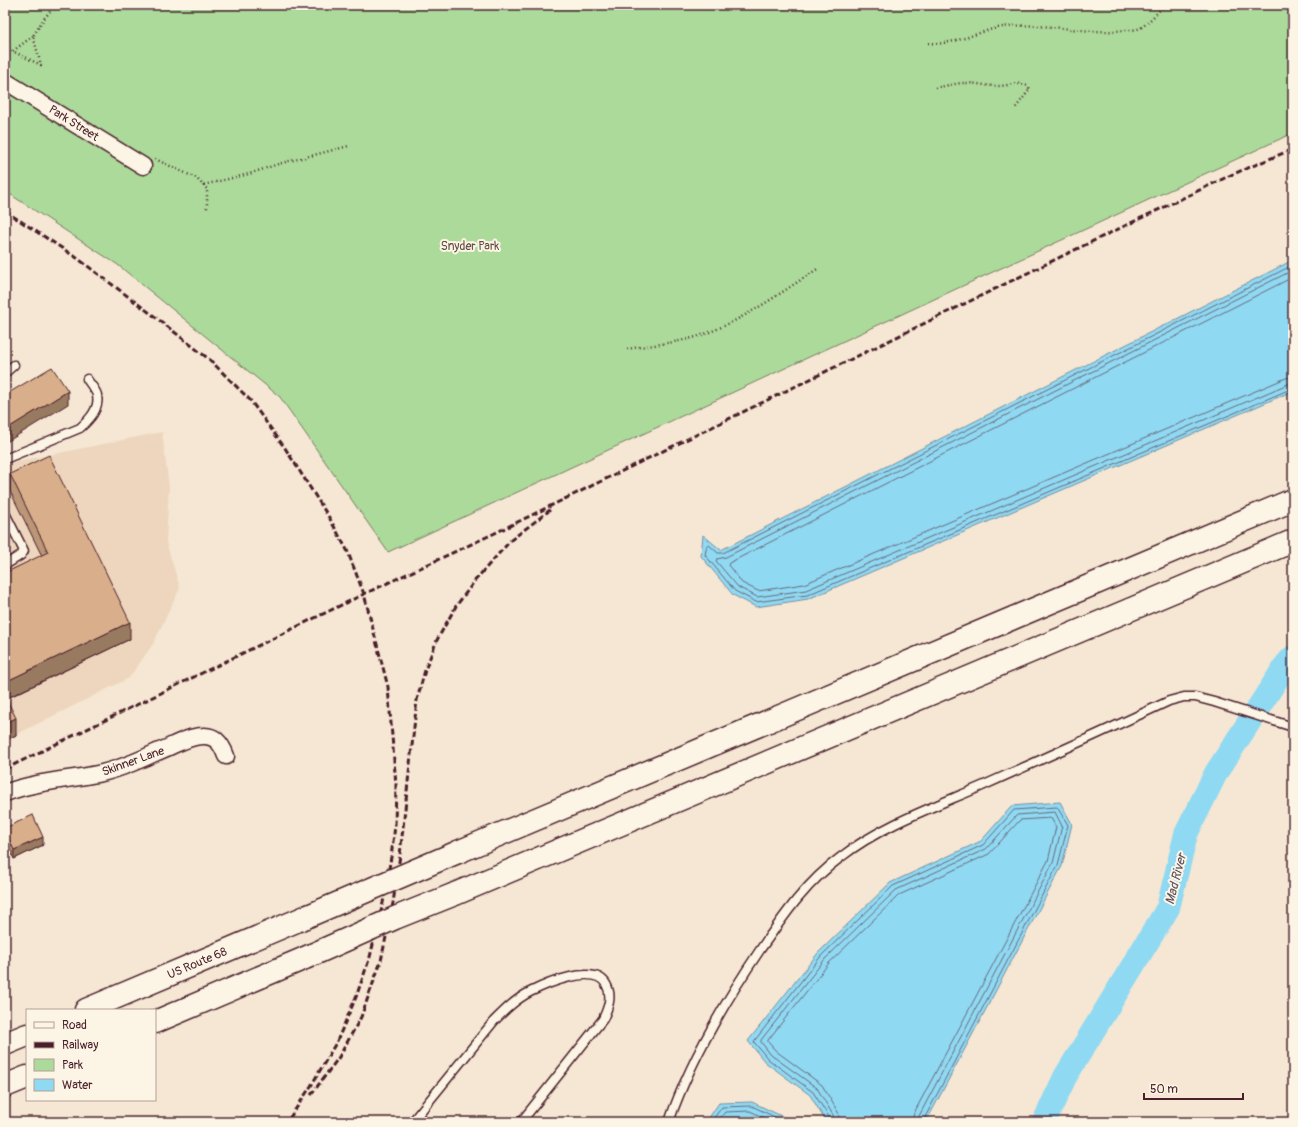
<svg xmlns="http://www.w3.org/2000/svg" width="1298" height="1127" viewBox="0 0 1298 1127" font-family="Pangolin,sans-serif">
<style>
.built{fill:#edd6bd}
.green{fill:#abda9a;stroke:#7a7c62}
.water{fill:#90d9f2;stroke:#748fa2}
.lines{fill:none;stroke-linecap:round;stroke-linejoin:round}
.shore{stroke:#66697b;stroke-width:1}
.river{stroke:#90d9f2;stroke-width:24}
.lane-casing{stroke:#4a1f2b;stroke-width:11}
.street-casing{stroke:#4a1f2b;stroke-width:19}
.highway-casing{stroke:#4a1f2b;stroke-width:25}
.path{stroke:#4a1f2b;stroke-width:2.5;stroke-dasharray:1 3;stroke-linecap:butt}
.lane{stroke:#fcf5e5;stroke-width:8}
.street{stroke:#fcf5e5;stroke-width:16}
.highway{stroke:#fcf5e5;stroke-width:22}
.rail{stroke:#4a1f2b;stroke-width:3;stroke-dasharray:6 3;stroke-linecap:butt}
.highway-bridge-casing{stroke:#4a1f2b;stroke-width:25;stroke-linecap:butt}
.highway-bridge{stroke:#fcf5e5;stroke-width:22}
.wall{fill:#bb9677;stroke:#4a1f2b}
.shaded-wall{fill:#987a61;stroke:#4a1f2b}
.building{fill:#d9ae8a;stroke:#4a1f2b}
.labels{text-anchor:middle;stroke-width:4;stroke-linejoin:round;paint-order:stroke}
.street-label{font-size:12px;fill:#4a1f2b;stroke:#fcf5e5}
.park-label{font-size:12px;fill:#624e47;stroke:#fcf5e5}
.water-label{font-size:13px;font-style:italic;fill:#5c4e5d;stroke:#fcf5e5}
</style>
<rect width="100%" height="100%" fill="#f5e7d3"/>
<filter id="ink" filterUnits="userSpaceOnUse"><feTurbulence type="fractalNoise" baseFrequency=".025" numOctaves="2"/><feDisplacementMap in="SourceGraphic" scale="8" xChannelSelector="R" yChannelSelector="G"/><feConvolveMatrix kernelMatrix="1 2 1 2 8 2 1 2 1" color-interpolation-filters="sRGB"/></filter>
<g filter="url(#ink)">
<polygon class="built" points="162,432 169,488 166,542 180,588 153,644 129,678 5,740 5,464"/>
<polygon class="green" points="5,5 1293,5 1293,133 388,552 280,397 118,265 5,191"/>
<g class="water">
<polygon points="1293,260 1293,391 808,599 756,607 733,595 701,556 703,535 721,550"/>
<polygon points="1060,802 1072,824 1062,866 926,1122 821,1122 825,1120 810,1095 765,1062 748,1041 818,953 890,883 981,841 1012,806"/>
<polygon points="752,1102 794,1122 706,1122 719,1103"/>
</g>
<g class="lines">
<g class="shore">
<polyline points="1293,265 723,553 718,553 709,545 707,545 705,555 735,591 756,602 807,595 1293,388"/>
<polyline points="1293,270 726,557 717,559 716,561 738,587 757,597 806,590 1288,384 1293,383"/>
<polyline points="1293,277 729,563 728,565 742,583 758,591 804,584 1286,378 1293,377"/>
<polyline points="711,1122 722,1107 752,1106 785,1122"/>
<polyline points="717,1122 725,1112 750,1111 773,1122"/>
<polyline points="829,1122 829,1117 813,1092 768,1059 754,1042 755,1040 821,956 893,886 983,845 1014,810 1057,807 1068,825 1058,865 924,1119 923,1122"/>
<polyline points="834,1122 833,1115 817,1088 771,1055 761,1042 761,1040 825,959 896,890 986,849 1017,815 1055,812 1062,826 1053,863 919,1116 918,1122"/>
<polyline points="840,1122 838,1112 822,1085 776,1051 768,1042 768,1040 829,963 899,895 989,854 1020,820 1051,818 1056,827 1048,861 914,1113 912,1122"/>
</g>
<polyline class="river" points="1044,1122 1065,1077 1168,908 1186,834 1216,773 1286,665 1293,657"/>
<defs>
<g id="lane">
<polyline points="5,373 14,365"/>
<path d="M5 459 80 428C89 420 100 409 97 395 96 390 90 384 87 379"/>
<polyline points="5,513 24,551 21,555 5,565"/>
<path d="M412 1122 494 1021C505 1010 516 999 530 992 546 984 594 963 606 984 613 996 608 1008 603 1019L521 1122"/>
<path d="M669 1122C690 1061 724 1003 760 950 785 914 806 883 841 857 882 825 934 807 982 786 1045 758 1107 730 1169 701L1184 697H1195L1214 702 1293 727"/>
</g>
<g id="street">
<polyline points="5,81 143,166"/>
<path d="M5 793C34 782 67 780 97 774 118 770 138 761 157 752 171 747 188 736 203 736 216 735 222 745 226 756"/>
</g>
<g id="highway">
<polyline points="458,852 1293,500"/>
<polyline points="455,894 1293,541"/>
<polyline points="86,1010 308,916"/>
<polyline points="155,1022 305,958"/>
<polyline points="5,1044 27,1035"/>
<polyline points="5,1086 27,1077"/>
</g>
</defs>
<use href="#lane" class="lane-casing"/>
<use href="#street" class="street-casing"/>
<use href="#highway" class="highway-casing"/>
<g class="path">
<path d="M928 43C933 43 939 44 943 43 967 40 988 27 1012 26 1050 23 1087 35 1125 30 1130 30 1136 30 1140 28 1147 25 1159 10 1165 5"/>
<polyline points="5,46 12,51 41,65 33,36 43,20 55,5"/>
<polyline points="13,51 33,36"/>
<path d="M935 88C945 86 956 83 966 83 976 83 987 86 997 86 1011 86 1013 81 1028 86L1030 89 1014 110"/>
<polyline points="155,159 196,178 203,185 249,174 278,164 349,146"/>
<polyline points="203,185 207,189 207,210"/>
<path d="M627 349C651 345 677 343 699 336 743 321 780 293 819 268"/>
</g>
<use href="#lane" class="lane"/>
<use href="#street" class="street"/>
<use href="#highway" class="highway"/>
<g class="rail">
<polyline points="5,211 77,258 154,316 210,360 250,400 285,448 330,519 347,550 364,594 388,687 396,785 395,826 391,857 383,903 370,957 356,997 337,1041 311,1086 287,1122"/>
<polyline points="5,769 364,594 493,534 1087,244 1231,175 1293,149"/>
<polyline points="311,1095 339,1057 361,1017 381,961 393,903 400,855 417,700 425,670 437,640 456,606 477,578 511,540 550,510"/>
</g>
<defs>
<g id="highway-bridge">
<polyline points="308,916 458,852"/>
<polyline points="305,958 395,918 455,894"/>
</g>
</defs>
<use href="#highway-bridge" class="highway-bridge-casing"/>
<use href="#highway-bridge" class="highway-bridge"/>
</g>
<g class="wall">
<polygon points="10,474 130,639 6,699 16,735 5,741 5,573 42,556 10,491"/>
<polygon points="5,828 43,845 14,859 5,840"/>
</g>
<g class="shaded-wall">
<polygon points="8,321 8,338 5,342 5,325"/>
<polygon points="68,391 68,404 5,443 5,430"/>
<polygon points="130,622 130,639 5,699 5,682"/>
<polygon points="16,718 16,735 5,741 5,723"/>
<polygon points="43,837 43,845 14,859 14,850"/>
</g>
<g class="building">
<polygon points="5,319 8,321 5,325"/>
<polygon points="52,367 68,391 5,430 5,395"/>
<polygon points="49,455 130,622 5,682 5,573 48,552 10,474"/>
<polygon points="5,696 16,718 5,723"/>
<polygon points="33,815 43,837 14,850 5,831 5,828"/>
</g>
</g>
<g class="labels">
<g class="street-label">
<text transform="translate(74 123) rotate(32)" y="4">Park Street</text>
<text transform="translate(133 761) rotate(-20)" y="4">Skinner Lane</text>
<text transform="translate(197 963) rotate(-23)" y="4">US Route 68</text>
</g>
<g class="park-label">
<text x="470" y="250">Snyder Park</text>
</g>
<g class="water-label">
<text transform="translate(1175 879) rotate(-76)" y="5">Mad River</text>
</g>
</g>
<rect width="1298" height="1127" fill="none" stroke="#fcf5e5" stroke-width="20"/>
<rect x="10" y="10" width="1278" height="1107" fill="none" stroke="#4a1f2b" stroke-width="1.5" filter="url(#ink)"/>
<rect x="26" y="1009" width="130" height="92" fill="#fcf5e5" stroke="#b59f9b"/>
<rect x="34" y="1022" width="20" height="6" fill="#fcf5e5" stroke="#b59f9b"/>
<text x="62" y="1029" font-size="12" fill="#4a1f2b">Road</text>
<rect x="34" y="1042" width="20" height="6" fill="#4a1f2b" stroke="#b59f9b"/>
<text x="62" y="1049" font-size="12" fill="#4a1f2b">Railway</text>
<rect x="34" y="1059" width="20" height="12" fill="#abda9a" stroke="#b59f9b"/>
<text x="62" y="1069" font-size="12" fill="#4a1f2b">Park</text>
<rect x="34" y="1079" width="20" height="12" fill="#90d9f2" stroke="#b59f9b"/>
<text x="62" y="1089" font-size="12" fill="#4a1f2b">Water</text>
<path d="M1144 1093v6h99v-6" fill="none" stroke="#4a1f2b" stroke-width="2"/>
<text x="1150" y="1093" font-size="12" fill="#4a1f2b" stroke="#fcf5e5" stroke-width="3" paint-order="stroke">50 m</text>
</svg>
